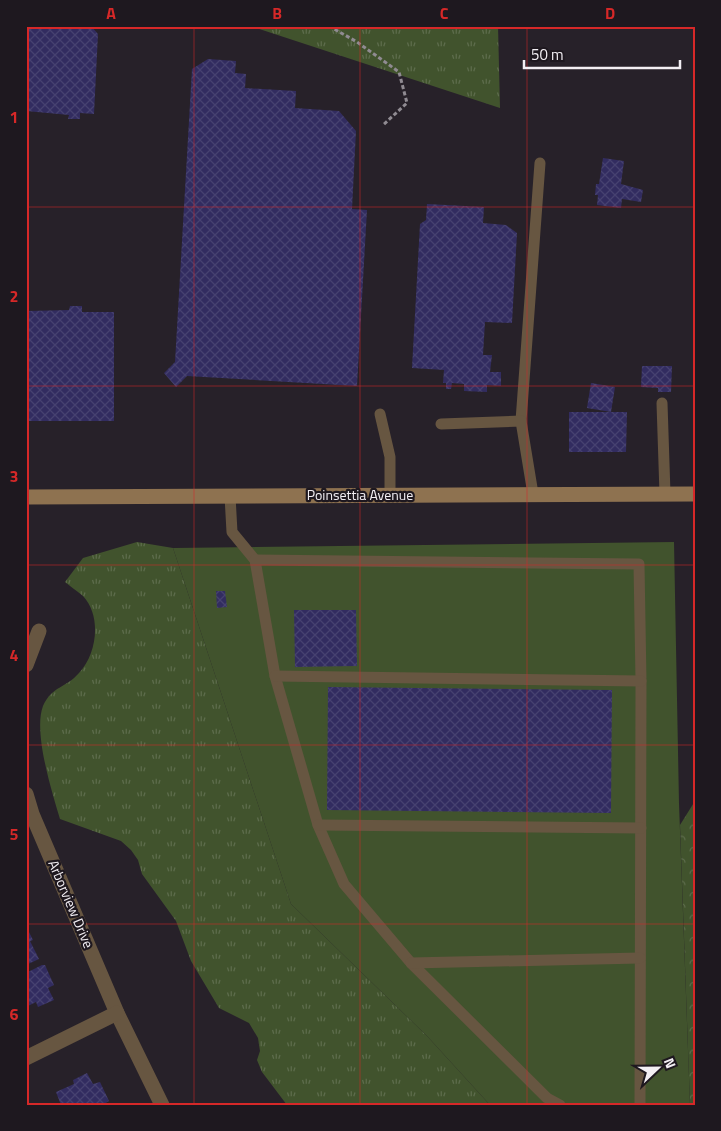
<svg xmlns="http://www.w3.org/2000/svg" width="721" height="1131" viewBox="0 0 721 1131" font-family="'Titillium Web',sans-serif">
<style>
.grass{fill:url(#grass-tufts)}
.park{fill:url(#park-crowns)}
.garden{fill:#41532d}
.building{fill:url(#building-cross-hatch)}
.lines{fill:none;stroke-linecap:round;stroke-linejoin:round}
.path{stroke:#908b92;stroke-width:3;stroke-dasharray:4 2.5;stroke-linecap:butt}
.lane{stroke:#675641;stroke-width:11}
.street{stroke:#675641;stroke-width:15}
.secondary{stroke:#8e7250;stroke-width:15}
.grid{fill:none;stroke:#d62828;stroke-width:1;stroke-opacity:0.55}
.labels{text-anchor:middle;stroke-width:4.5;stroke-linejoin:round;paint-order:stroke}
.street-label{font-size:14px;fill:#f3eff4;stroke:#1e181f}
.neatline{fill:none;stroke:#d62828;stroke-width:2}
.grid-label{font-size:16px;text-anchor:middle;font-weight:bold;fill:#d62828}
</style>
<defs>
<pattern id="grass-tufts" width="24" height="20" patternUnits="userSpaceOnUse" patternTransform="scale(1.25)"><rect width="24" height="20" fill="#41532d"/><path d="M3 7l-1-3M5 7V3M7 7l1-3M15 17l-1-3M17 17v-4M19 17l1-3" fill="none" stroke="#5d6c4c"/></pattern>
<pattern id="park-crowns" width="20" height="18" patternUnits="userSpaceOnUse" patternTransform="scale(1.25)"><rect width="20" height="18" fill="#41532d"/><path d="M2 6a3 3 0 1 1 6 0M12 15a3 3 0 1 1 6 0" fill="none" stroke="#5d6c4c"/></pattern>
<pattern id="building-cross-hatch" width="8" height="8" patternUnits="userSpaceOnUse" patternTransform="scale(1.25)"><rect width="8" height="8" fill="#322c60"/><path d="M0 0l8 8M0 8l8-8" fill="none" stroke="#464170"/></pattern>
</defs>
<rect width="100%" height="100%" fill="#272129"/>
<g class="grass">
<polygon points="250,26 498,26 500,108"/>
<path d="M137 542 173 548 291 904 427 1036 490 1105H287L262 1072 257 1060 260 1051 258 1038 249 1023 219 1008 191 961 176 921 142 874 138 860 131 850 121 841 60 819C52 792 33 732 43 706 52 686 66 688 79 673 97 654 102 616 83 596 77 591 70 586 65 582L83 558Z"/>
</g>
<polygon class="park" points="695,801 695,1105 690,1105 680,825"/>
<polygon class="garden" points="674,542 679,803 690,1105 490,1105 427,1036 291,904 173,548"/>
<g class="building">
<polygon points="26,26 91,26 98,34 94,114 80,113 80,119 68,119 69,115 26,111"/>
<polygon points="208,59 236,61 235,73 246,74 245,88 296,91 295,108 339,111 356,131 352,209 367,210 357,386 187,376 176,387 164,373 175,362 192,69"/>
<polygon points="603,158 624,161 621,184 643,190 641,202 622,199 621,208 597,205 598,195 595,195 596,184 599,184"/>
<polygon points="427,204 484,207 483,223 506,225 517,233 512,323 485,322 483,355 492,355 490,372 501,372 501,386 487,385 487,392 464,391 464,384 452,383 451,389 446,389 446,383 443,383 444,370 412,368 420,224 426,220"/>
<polygon points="70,306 82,306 82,312 114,312 114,421 26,421 26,311 69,310"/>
<polygon points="642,366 672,366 671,392 658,392 658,388 641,387"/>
<polygon points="591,383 615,387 611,412 587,408"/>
<polygon points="569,412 627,412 626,452 569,452"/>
<polygon points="216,591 225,591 227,607 217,608"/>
<polygon points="294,610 356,610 357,666 295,667"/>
<polygon points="328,687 612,690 611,813 327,810"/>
<polygon points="26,926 33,940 30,941 39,959 26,965"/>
<polygon points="42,965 45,965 54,985 48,988 54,1000 38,1007 36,1002 26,1007 26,973"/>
<polygon points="87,1073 93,1084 100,1082 109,1101 102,1105 61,1105 56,1092 74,1084 73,1080"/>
</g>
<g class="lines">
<polyline class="path" points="329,26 357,42 399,72 407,103 383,125"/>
<g class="lane">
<polyline points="662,403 665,494"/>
<polyline points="380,414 390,457 390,495"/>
<polyline points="521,421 540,163"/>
<polyline points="441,424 521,421 533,494"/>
<polyline points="230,496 232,532 255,560 275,676 318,825 344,884 411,963 547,1098 560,1105"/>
<polyline points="255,560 639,564 641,681 640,1105"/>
<polyline points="275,676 641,681"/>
<polyline points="318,825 641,828"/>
<polyline points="411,963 640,958"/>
</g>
<g class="street">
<polyline points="26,665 39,631"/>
<polyline points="26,794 32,814 117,1013 162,1105"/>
<polyline points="26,1058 117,1013"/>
</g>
<polyline class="secondary" points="26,497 695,494"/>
</g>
<path class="grid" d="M194 26V1105M360 26V1105M527 26V1105M26 207H695M26 386H695M26 565H695M26 745H695M26 924H695"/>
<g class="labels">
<g class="street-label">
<text x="360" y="500">Poinsettia Avenue</text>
<text transform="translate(71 904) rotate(67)" y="5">Arborview Drive</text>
</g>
</g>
<rect width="721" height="1131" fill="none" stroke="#1e181f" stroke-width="55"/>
<g transform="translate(658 1068) rotate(68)" stroke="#1e181f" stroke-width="4" paint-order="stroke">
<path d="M0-4L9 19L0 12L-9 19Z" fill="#f3eff4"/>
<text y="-8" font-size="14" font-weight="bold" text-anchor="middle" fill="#f3eff4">N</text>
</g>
<path d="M524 60v8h156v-8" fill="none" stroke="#f3eff4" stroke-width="2.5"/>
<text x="531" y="60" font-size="15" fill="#f3eff4" stroke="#1e181f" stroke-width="4" paint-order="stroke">50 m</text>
<rect x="28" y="28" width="666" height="1076" class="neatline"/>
<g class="grid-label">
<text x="111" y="19">A</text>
<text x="277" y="19">B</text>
<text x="444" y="19">C</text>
<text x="610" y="19">D</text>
<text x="14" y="123">1</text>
<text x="14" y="302">2</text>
<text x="14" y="482">3</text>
<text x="14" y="661">4</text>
<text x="14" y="840">5</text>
<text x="14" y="1020">6</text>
</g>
</svg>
